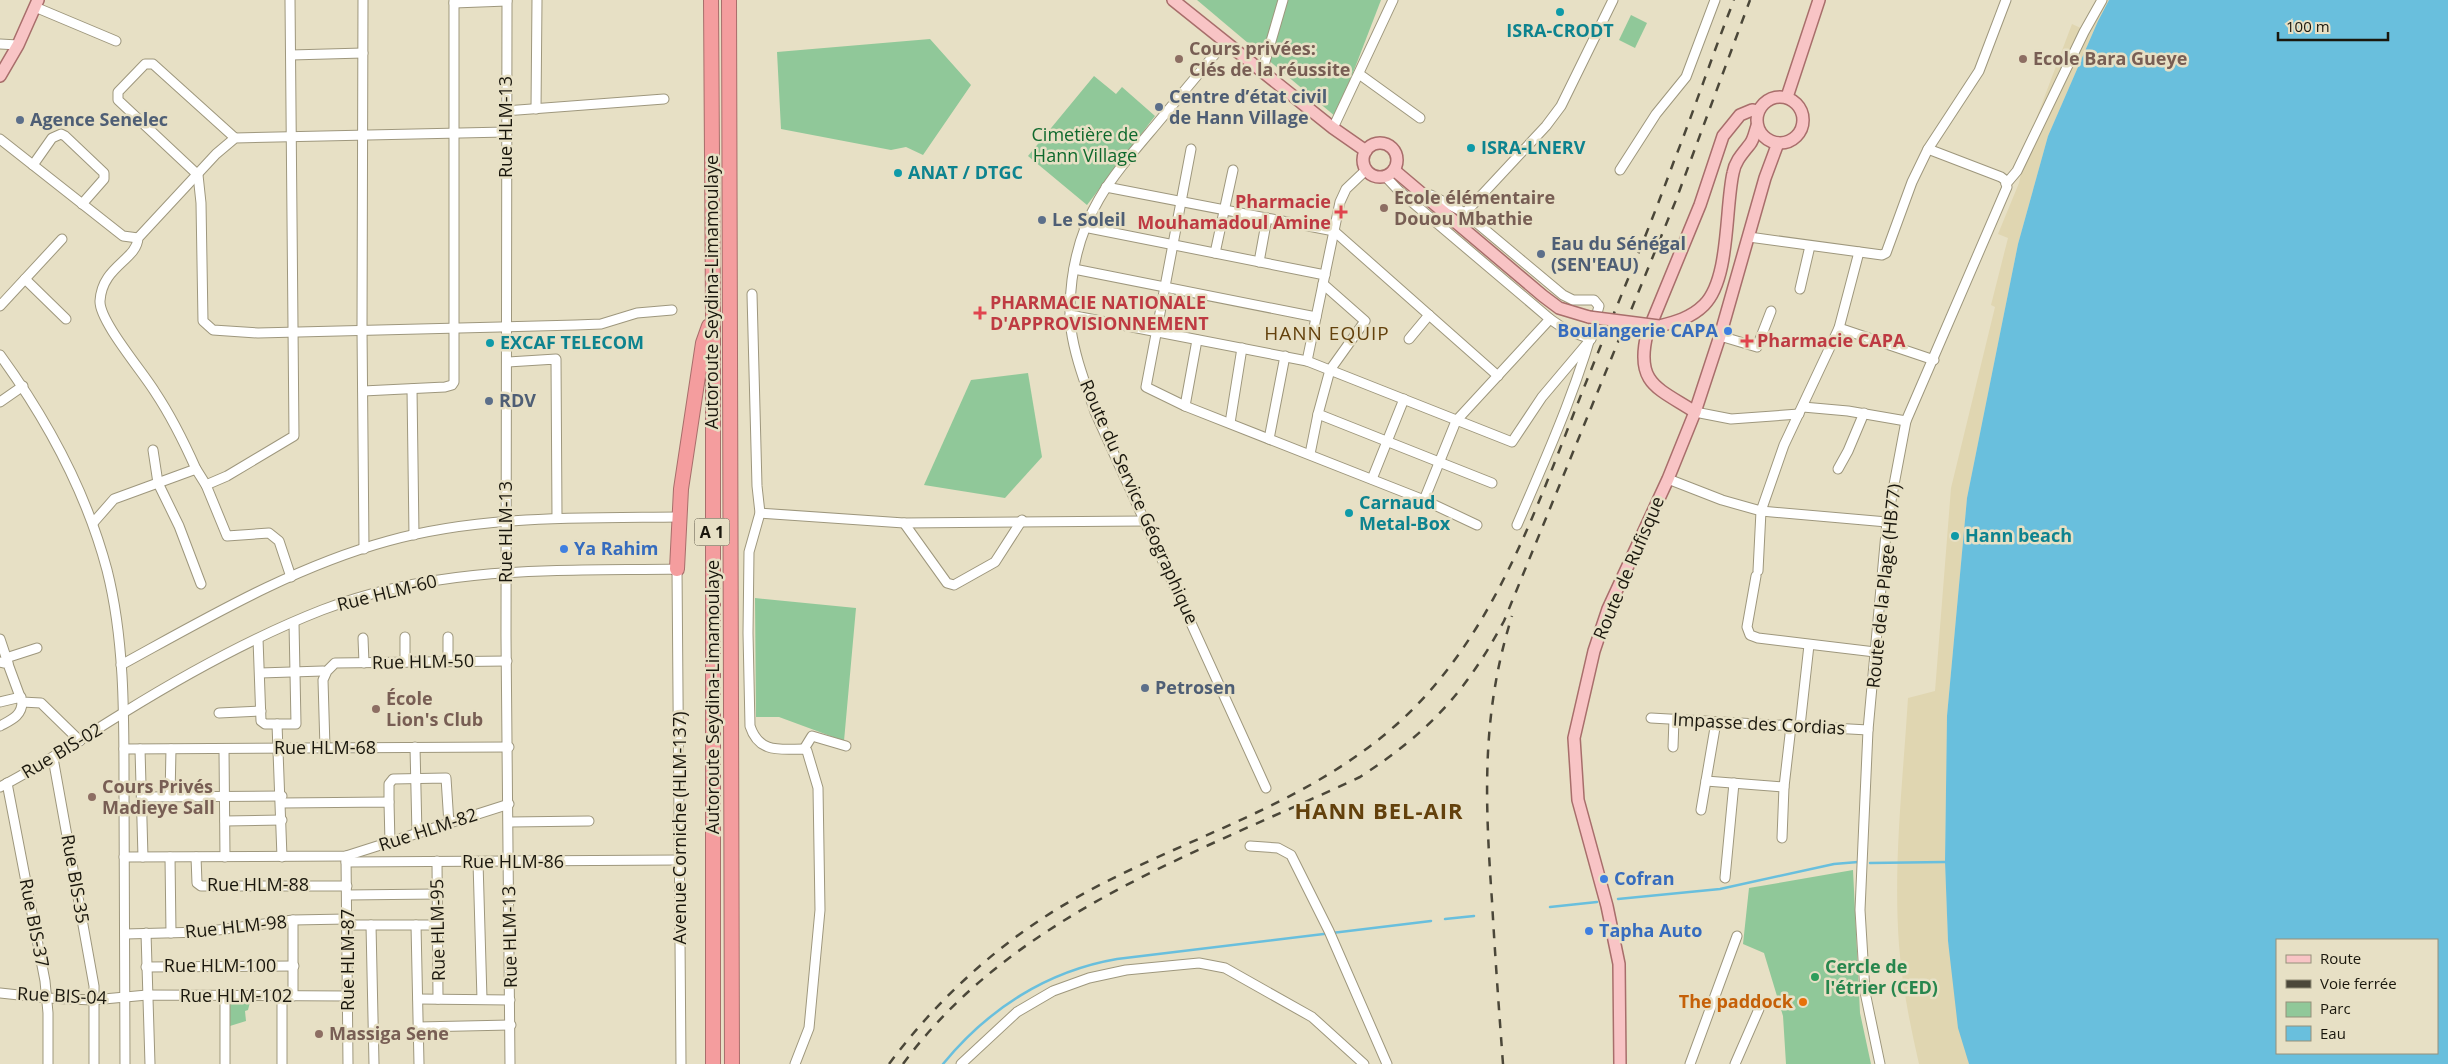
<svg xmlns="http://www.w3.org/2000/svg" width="2448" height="1064" viewBox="0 0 2448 1064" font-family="'Open Sans',sans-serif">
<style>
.green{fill:#90c899}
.sand{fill:#e0d6b1}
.water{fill:#69bfdd;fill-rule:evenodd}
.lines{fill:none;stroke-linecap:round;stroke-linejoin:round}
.stream{stroke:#69bfdd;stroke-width:2.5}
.minor-casing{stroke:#9e977d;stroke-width:11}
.major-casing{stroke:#a86e6b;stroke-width:14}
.highway-casing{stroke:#a86e6b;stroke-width:16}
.minor{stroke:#fff;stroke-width:9}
.major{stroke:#f8c4c5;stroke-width:11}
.highway{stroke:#f49d9e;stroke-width:14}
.rail{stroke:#4b4739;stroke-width:2.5;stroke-dasharray:9 9;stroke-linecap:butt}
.major-bridge-casing{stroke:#a86e6b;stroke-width:14;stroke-linecap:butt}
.major-bridge{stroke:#f8c4c5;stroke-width:11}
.culture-dot{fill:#0f9aa8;stroke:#e7e0c5;stroke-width:2}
.education-dot{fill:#8d6e63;stroke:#e7e0c5;stroke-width:2}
.service-dot{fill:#5c6f8a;stroke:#e7e0c5;stroke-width:2}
.health-dot{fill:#e0444e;stroke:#e7e0c5;stroke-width:2}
.shop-dot{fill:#3f7fe0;stroke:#e7e0c5;stroke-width:2}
.leisure-dot{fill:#2e9e5b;stroke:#e7e0c5;stroke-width:2}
.food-dot{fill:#e8710a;stroke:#e7e0c5;stroke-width:2}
.labels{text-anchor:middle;stroke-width:5;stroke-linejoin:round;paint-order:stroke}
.shield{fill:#e7e0c5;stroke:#585344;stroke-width:1}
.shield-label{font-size:16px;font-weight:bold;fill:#1a170d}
.culture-label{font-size:18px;font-weight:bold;fill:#0d838f;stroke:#e7e0c5;text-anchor:start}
.education-label{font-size:18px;font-weight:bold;fill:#785e54;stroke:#e7e0c5;text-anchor:start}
.service-label{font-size:18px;font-weight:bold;fill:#4e5e75;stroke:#e7e0c5;text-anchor:start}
.street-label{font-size:18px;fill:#1a170d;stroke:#e7e0c5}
.park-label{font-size:18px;fill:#0f692d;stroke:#e7e0c5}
.health-label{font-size:18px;font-weight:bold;fill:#be3a42;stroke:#e7e0c5;text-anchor:start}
.shop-label{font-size:18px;font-weight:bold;fill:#366cbe;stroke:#e7e0c5;text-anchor:start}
.leisure-label{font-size:18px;font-weight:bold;fill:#27864d;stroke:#e7e0c5;text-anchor:start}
.food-label{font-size:18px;font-weight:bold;fill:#c56008;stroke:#e7e0c5;text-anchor:end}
.neighbourhood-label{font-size:19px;letter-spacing:1px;fill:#63410c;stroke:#e7e0c5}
.district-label{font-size:22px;font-weight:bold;letter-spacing:1px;fill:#63410c;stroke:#e7e0c5}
</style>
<rect width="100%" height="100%" fill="#e7e0c5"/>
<g class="green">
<polygon points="1197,0 1381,0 1336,117"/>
<polygon points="1631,15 1647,23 1635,48 1619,40"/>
<polygon points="930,39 971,85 923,155 906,147 891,150 781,129 777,52"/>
<polygon points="1094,76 1116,94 1122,87 1155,116 1087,205 1028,156"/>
<polygon points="1028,373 1042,457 1005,498 924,485 971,380"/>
<polygon points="755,598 856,608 844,741 779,717 756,717"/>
<polygon points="1853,870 1860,1013 1871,1064 1786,1064 1783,1016 1764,953 1743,944 1749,888"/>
<polygon points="231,999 249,999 250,1002 248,1010 245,1011 246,1021 230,1026 226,1021 227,1007 230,1007"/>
</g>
<path class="sand" d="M2099 0H2109L2098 21 2048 136 2018 244 1967 498 1947 716 1945 862 1948 941 1969 1064H1919C1910 1025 1902 985 1899 945 1893 863 1903 780 1908 698L1935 691 1951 488 1995 307 1991 305 2008 238 1998 234 2019 183 2027 143 2072 24 2083 29Z"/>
<path class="water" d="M2109 0H2448V1064H1969L1958 1028 1948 941 1945 862 1947 716 1967 498 2018 244 2048 136 2098 21ZM2437 940V1053H2277V940Z"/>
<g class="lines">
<g class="stream">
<polyline points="1870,863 1945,862"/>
<polyline points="1618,899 1720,889 1834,864 1858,862"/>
<polyline points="1550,907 1597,902"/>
<polyline points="1445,919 1474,916"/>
<path d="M943 1064C988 1009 1047 971 1117 959L1431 921"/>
</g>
<defs>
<g id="minor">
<polyline points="363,0 362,329 364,549"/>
<polyline points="507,0 506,636 510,1064"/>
<polyline points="454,3 507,1"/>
<polyline points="35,7 116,41"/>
<path d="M1225 42C1202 70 1178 98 1155 126 1112 177 1081 211 1072 280 1070 296 1069 312 1071 329 1075 358 1086 385 1095 412L1266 788"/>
<polyline points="0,44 18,45"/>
<polyline points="291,55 363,53"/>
<polyline points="1262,72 1283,0"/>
<polyline points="1359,74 1420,118"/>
<polyline points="536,109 537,0"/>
<polyline points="506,111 664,99"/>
<polyline points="1333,128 1393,0"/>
<polyline points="235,138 153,64 145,64 118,92 118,100 198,175 201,203 203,321 213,330 258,333 576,325 601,324 637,313 672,310"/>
<polyline points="0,139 123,236 138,238"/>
<polyline points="1191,149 1146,387 1185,406 1424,500 1477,525"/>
<polyline points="33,165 52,138 61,134 65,136 104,173 104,179 82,204"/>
<polyline points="1620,170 1656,114 1686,77 1715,0"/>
<polyline points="1385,176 1399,191 1550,319 1566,330 1591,339"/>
<polyline points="2006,184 2017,171 2084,32 2102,0"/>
<polyline points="1106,187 1334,231 1498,376"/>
<path d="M1426 198 1431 195 1465 213 1563 295 1573 300H1594L1599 306C1580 382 1548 453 1517 525"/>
<polyline points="1465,213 1546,126 1561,106 1613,0"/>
<polyline points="1084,227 1325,275"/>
<polyline points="1749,237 1882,255 1886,253 1912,182 1928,149 1979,71 2006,0"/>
<polyline points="1215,253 1233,170"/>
<polyline points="1259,262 1267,218"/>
<polyline points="1074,269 1316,317"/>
<polyline points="25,279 66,319"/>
<polyline points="1323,284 1365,321 1330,370 1318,414 1492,483"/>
<polyline points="1800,289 1810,246"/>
<path d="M752 294 757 486 760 513 749 552 748 633 750 726C759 754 781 749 804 749L807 751 818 788 820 910 809 1028 795 1064"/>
<polyline points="0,306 62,239"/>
<polyline points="1070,315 1307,361 1512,442 1542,397 1591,339"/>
<polyline points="1839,328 1934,360"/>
<polyline points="1720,336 1757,347 1771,311"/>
<polyline points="1409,339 1429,315"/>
<path d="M0 355C48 421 86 491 107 570 125 641 124 719 124 792 125 883 124 973 125 1064"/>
<polyline points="1307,361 1340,202 1346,189 1366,170"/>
<polyline points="507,362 556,359 557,517"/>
<polyline points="412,389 414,535"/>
<polyline points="363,391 445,387 452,385 454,382 454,0"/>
<polyline points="0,402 23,386"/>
<polyline points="1185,406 1197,340"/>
<polyline points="1803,407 1848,411 1906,421"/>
<polyline points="1695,412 1731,419 1799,414"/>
<polyline points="1230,423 1242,348"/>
<polyline points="1269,439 1285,356"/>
<polyline points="153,450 158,483 179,526 201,584"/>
<polyline points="1310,454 1318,414"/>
<path d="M196 469C184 442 171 416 155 392 143 372 99 321 100 301 102 266 137 260 138 238L216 154 235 138 506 132"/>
<polyline points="1838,469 1848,451 1864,413"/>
<polyline points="1372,479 1404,399"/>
<polyline points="1668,479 1722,500 1761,511 1887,522"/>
<polyline points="206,485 227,536 269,533 279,541 291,577"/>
<polyline points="1424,500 1456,421 1550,319"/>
<polyline points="760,513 904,523 1145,521"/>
<polyline points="93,523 114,499 196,469 206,485 227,476 294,436 290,0"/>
<polyline points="904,523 947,583 954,585 995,562 1022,520"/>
<polyline points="1758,571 1761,511 1784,445 1839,328 1859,252"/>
<polyline points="1756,576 1747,627 1750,635 1758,638 1875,652"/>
<polyline points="405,637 405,662"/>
<polyline points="448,637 448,661"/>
<polyline points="363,638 364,663"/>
<polyline points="0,639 8,663"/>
<polyline points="258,639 261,721 265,724 296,724 294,623"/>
<polyline points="6,658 37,648"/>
<polyline points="0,662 8,664 22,702 41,703 80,741"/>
<path d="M121 665C207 618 293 567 388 541 483 515 581 518 678 517"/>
<polyline points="260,673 323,671"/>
<polyline points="0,702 21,697"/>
<polyline points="219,713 261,711"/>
<polyline points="1651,718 1868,730"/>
<polyline points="277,724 282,857"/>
<path d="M0 726C11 720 22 716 22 702"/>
<polyline points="1800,726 1809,645"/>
<polyline points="415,747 417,834"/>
<polyline points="1673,747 1674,719"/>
<polyline points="325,748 323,680 327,671 335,663 507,661"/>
<polyline points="124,749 509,747"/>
<polyline points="140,749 143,857"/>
<polyline points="224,749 225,857"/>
<polyline points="804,749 812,736 846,746"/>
<polyline points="53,758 94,986 94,1064"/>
<polyline points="1706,781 1784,787"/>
<polyline points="7,783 45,981 48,1013 48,1064"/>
<path d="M0 787C43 765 82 738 123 713 186 674 253 637 322 610 439 565 554 571 677 569L681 1064"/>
<polyline points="142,797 282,796"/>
<polyline points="170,797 171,749"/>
<polyline points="389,802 389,784 393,779 446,778 449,824"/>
<polyline points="282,803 389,802 390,843"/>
<polyline points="1701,810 1716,722"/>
<polyline points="225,821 282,820"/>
<polyline points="510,822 589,821"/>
<polyline points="1782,838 1784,787 1791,726"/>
<polyline points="1250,846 1278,848 1291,855 1329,931 1387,1064"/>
<polyline points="346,856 348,1064"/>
<polyline points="124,857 346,856 509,804"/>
<polyline points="170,857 171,933"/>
<polyline points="196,857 197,883 201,886 347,886"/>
<polyline points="437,861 438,999"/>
<polyline points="346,862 680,860"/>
<polyline points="478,862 482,999"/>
<polyline points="1725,878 1734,783"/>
<polyline points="347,895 437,894"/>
<polyline points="293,920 293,996"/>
<polyline points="347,925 439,925"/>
<polyline points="371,925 374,1064"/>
<polyline points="416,925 419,1064"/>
<polyline points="146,933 150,1064"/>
<polyline points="125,934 203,932 293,920 347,919"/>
<polyline points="146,967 294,966"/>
<polyline points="0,993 47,998 93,1000 147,995 348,996"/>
<polyline points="225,996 225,1064"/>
<polyline points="282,996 282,1064"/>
<polyline points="418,999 510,1000"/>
<polyline points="418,1027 511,1025"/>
<polyline points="961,1064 1017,1012 1053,991 1089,978 1126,970 1199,963 1225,968 1312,1017 1364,1064"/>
<polyline points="1690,1064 1737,936"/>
<polyline points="1735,1064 1759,1009"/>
<polyline points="1880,1064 1865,992 1860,910 1868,730 1887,522 1906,421 2007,187 2005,180 2001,177 1928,149"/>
</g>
<g id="major">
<polyline points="1173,0 1333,128 1366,151"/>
<polyline points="0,76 18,45 38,0"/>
<circle cx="1780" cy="120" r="23"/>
<polyline points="1787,97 1819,0"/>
<circle cx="1380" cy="160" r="17"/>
<polyline points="1394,170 1543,296 1559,308 1589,317"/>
<path d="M1659 326C1675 322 1691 318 1704 305 1730 279 1725 209 1733 173 1735 161 1743 153 1750 144 1754 139 1755 131 1757 126"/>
<path d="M1695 412C1658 388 1635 384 1647 334L1700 205 1723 136 1740 115 1752 110 1758 111"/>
<polyline points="1620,1064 1619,964 1607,906 1578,800 1574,738 1594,651 1608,609 1668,479 1695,412 1720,336 1765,178 1778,143"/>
</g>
<g id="highway">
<polyline points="711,0 713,314 713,1064"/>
<polyline points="729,0 732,1064"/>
<polyline points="677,569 681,489 703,343 709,326"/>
</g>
</defs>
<use href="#minor" class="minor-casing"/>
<use href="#major" class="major-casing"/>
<use href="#highway" class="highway-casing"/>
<use href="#minor" class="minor"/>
<use href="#major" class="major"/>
<use href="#highway" class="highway"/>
<g class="rail">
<path d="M889 1064C939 997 1002 940 1074 899 1174 842 1287 812 1378 740 1492 651 1535 509 1587 380 1616 307 1647 235 1674 161 1695 108 1713 53 1734 0"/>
<path d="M903 1064C1013 914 1198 853 1360 777 1428 733 1466 692 1504 621L1676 200 1750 0"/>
<path d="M1503 1064C1499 1010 1495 955 1492 901 1485 800 1481 714 1512 616"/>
</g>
<defs>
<polyline id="major-bridge" points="1589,317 1659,326"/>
</defs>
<use href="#major-bridge" class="major-bridge-casing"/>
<use href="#major-bridge" class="major-bridge"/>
</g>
<g class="culture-dot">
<circle cx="1560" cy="12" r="5"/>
<circle cx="1471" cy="148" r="5"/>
<circle cx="898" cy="173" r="5"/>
<circle cx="490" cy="343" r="5"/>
<circle cx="1349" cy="513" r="5"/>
<circle cx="1955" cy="536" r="5"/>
</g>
<g class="education-dot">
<circle cx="1179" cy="59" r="5"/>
<circle cx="2023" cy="59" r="5"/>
<circle cx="1384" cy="208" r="5"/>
<circle cx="376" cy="709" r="5"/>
<circle cx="92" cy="797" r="5"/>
<circle cx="319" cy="1034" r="5"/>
</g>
<g class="service-dot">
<circle cx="1159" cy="107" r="5"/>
<circle cx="20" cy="120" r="5"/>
<circle cx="1042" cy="220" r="5"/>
<circle cx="1541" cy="254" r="5"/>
<circle cx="489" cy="401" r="5"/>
<circle cx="1145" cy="688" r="5"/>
</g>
<g class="health-dot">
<path d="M1338.5 204.5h5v5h5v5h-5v5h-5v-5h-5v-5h5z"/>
<path d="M977.5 305.5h5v5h5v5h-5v5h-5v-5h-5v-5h5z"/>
<path d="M1744.5 333.5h5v5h5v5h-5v5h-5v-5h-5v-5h5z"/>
</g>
<g class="shop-dot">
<circle cx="1728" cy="331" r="5"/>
<circle cx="564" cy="549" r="5"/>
<circle cx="1604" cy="879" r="5"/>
<circle cx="1589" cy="931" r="5"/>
</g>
<circle class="leisure-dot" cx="1815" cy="977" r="5"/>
<circle class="food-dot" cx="1803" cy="1002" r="5"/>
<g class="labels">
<rect class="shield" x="694.5" y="518.5" width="35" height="27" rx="4"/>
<g class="shield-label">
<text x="712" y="538">A 1</text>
</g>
<g class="culture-label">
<text x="1560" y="37" text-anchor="middle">ISRA-CRODT</text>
<text x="1481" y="154">ISRA-LNERV</text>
<text x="908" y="179">ANAT / DTGC</text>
<text x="500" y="349">EXCAF TELECOM</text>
<text x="1359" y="509">Carnaud<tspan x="1359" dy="21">Metal-Box</tspan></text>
<text x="1965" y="542">Hann beach</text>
</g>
<g class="education-label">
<text x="1189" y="55">Cours privées:<tspan x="1189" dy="21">Clés de la réussite</tspan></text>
<text x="2033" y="65">Ecole Bara Gueye</text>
<text x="1394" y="204">Ecole élémentaire<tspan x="1394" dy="21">Douou Mbathie</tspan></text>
<text x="386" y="705">École<tspan x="386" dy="21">Lion's Club</tspan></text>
<text x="102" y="793">Cours Privés<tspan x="102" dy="21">Madieye Sall</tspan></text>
<text x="329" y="1040">Massiga Sene</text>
</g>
<g class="service-label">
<text x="1169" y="103">Centre d’état civil<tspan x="1169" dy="21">de Hann Village</tspan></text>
<text x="30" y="126">Agence Senelec</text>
<text x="1052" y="226">Le Soleil</text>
<text x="1551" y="250">Eau du Sénégal<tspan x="1551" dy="21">(SEN'EAU)</tspan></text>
<text x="499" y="407">RDV</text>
<text x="1155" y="694">Petrosen</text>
</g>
<g class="street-label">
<text transform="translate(506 127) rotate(-90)" y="6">Rue HLM-13</text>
<text transform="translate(712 292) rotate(-90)" y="6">Autoroute Seydina-Limamoulaye</text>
<text transform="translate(1139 502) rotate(66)" y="6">Route du Service Géographique</text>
<text transform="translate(506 532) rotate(-90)" y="6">Rue HLM-13</text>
<text transform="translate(1629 568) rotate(-67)" y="6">Route de Rufisque</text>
<text transform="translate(1884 586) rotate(-84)" y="6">Route de la Plage (HB77)</text>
<text transform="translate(387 593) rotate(-14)" y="6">Rue HLM-60</text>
<text transform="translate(423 662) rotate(-1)" y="6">Rue HLM-50</text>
<text transform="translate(713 697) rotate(-90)" y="6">Autoroute Seydina-Limamoulaye</text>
<text transform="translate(1759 724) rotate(3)" y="6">Impasse des Cordias</text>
<text x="325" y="754">Rue HLM-68</text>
<text transform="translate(62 751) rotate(-31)" y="6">Rue BIS-02</text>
<text transform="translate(680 828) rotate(-90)" y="6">Avenue Corniche (HLM-137)</text>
<text transform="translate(428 830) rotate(-18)" y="6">Rue HLM-82</text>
<text x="513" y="868">Rue HLM-86</text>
<text transform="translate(75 879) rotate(80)" y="6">Rue BIS-35</text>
<text x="258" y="891">Rue HLM-88</text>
<text transform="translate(34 923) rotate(79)" y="6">Rue BIS-37</text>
<text transform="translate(236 927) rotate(-6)" y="6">Rue HLM-98</text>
<text transform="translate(438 930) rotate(-91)" y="6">Rue HLM-95</text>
<text transform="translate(510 937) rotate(-91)" y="6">Rue HLM-13</text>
<text transform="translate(348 960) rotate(-90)" y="6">Rue HLM-87</text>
<text x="220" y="972">Rue HLM-100</text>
<text transform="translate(62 996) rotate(3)" y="6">Rue BIS-04</text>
<text x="236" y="1002">Rue HLM-102</text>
</g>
<g class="park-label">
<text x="1085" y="141">Cimetière de<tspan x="1085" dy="21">Hann Village</tspan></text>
</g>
<g class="health-label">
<text x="1331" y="208" text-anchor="end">Pharmacie<tspan x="1331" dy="21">Mouhamadoul Amine</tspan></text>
<text x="990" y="309">PHARMACIE NATIONALE<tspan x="990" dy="21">D'APPROVISIONNEMENT</tspan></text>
<text x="1757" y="347">Pharmacie CAPA</text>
</g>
<g class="shop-label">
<text x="1718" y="337" text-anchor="end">Boulangerie CAPA</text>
<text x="574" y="555">Ya Rahim</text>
<text x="1614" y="885">Cofran</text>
<text x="1599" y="937">Tapha Auto</text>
</g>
<g class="leisure-label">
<text x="1825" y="973">Cercle de<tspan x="1825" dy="21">l'étrier (CED)</tspan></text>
</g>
<g class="food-label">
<text x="1793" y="1008">The paddock</text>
</g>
<g class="neighbourhood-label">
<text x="1327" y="340">HANN EQUIP</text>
</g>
<g class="district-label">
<text x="1379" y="819">HANN BEL-AIR</text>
</g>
</g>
<rect x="2276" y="939" width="162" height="115" fill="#e7e0c5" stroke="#95907b"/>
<rect x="2286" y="955" width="25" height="8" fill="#f8c4c5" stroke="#95907b"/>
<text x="2320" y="964" font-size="15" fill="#1a170d">Route</text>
<rect x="2286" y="980" width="25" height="8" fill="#4b4739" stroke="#95907b"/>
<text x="2320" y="989" font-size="15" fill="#1a170d">Voie ferrée</text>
<rect x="2286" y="1002" width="25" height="15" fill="#90c899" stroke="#95907b"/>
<text x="2320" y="1014" font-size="15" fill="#1a170d">Parc</text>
<rect x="2286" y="1026" width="25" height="15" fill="#69bfdd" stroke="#95907b"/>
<text x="2320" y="1039" font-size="15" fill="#1a170d">Eau</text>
<path d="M2278 32v8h110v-8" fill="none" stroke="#1a170d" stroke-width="2.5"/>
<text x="2286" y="32" font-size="15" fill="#1a170d" stroke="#e7e0c5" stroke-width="4" paint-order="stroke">100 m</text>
</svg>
